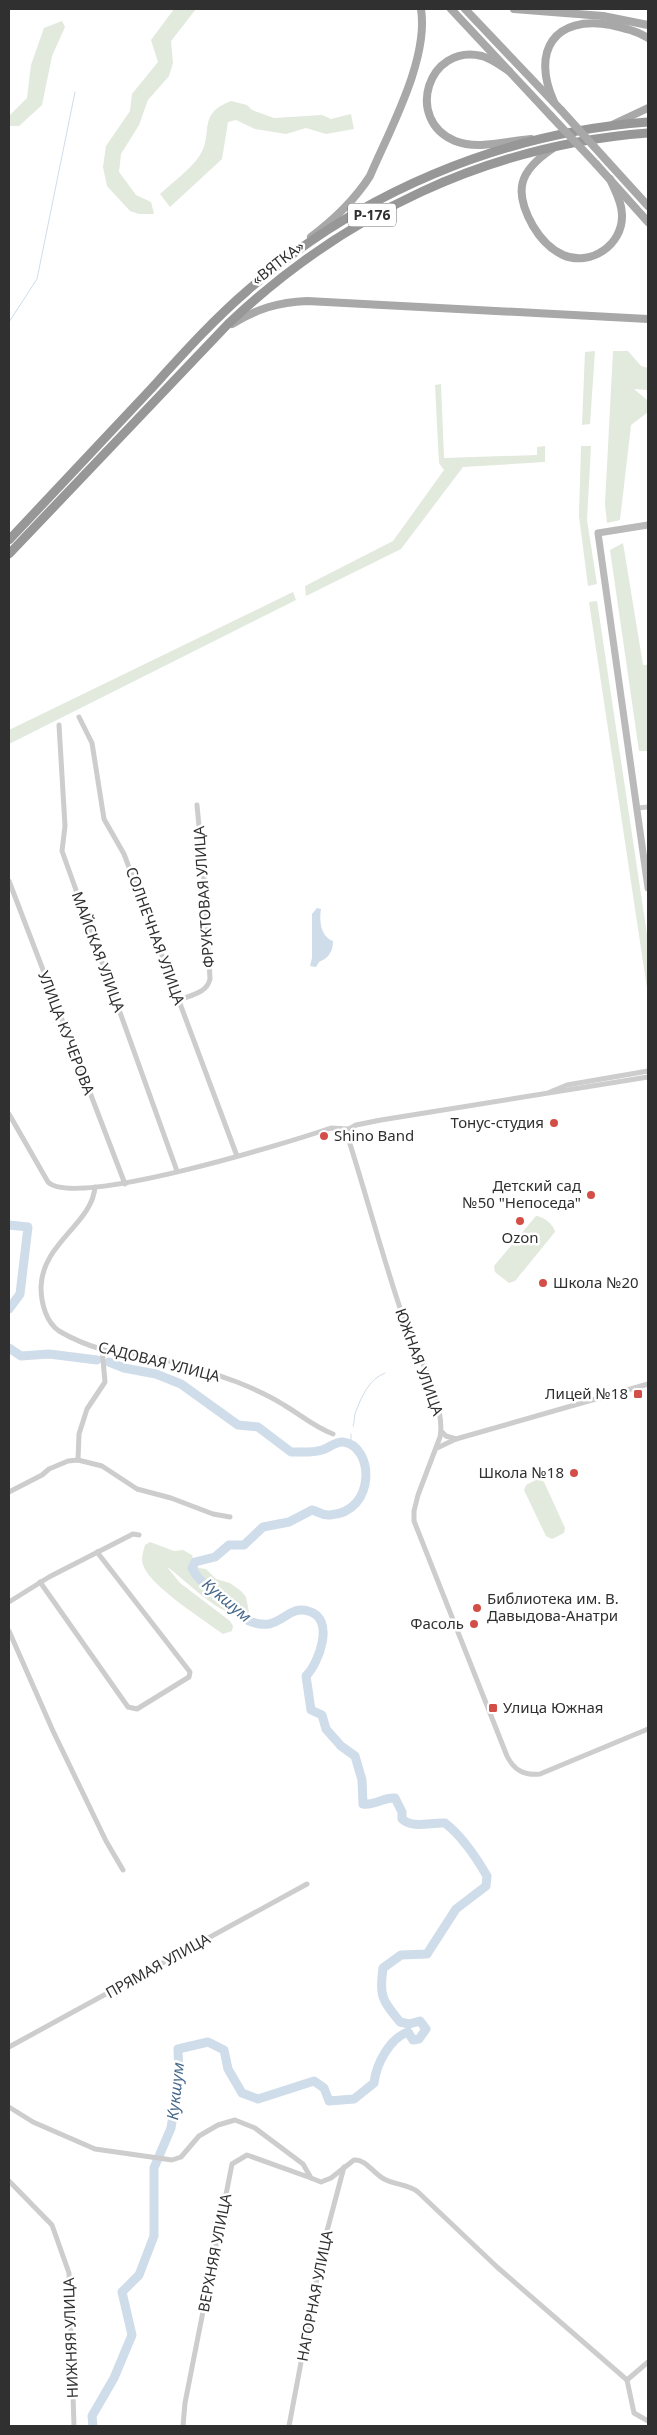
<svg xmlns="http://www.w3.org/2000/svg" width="657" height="2435" viewBox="0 0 657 2435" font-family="'Noto Sans',sans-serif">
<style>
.green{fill:#e2e9dd}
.water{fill:#cfdce9}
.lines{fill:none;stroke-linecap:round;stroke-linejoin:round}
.stream{stroke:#cfdce9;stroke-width:1}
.river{stroke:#cfdce9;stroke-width:9}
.street{stroke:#cdcdcd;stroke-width:5}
.secondary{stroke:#bababa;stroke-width:7}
.primary{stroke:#a8a8a8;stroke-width:8}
.highway{stroke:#979797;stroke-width:9}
.primary-bridge{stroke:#a8a8a8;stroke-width:8}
.poi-dot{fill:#d34e47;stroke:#fff;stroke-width:2}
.labels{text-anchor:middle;stroke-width:5;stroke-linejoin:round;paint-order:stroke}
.shield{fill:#fff;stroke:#6e6e6e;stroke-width:1}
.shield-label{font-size:14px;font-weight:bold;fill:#303030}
.street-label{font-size:15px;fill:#303030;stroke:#fff}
.poi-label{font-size:15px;fill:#303030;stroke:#fff;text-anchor:end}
.water-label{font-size:16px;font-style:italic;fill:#46688b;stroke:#fff}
</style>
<rect width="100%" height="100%" fill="#fff"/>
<g class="green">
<polygon points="174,9 196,9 171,41 173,63 169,76 148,100 139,125 121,154 119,172 136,195 151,202 154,214 139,214 130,211 107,186 103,167 106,146 130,111 132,94 158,62 151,40"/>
<polygon points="62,21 65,27 52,56 42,105 19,126 9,126 9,116 27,98 31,65 44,28"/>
<path d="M231 101 247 105 252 110 274 118 322 115 331 119 351 114 354 129 326 134 306 128 286 134 255 129 236 120 228 122 222 159 170 207 160 194C172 183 192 168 200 155 214 134 196 114 231 101Z"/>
<polygon points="595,351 590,424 582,425 585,352"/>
<polygon points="613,351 628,351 641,366 648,368 648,390 634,389 648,401 648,412 631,425 620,520 607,523 605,504"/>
<polygon points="441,384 444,458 537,455 537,447 545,446 545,462 463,467 401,549 306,596 305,586 393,541 444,470 439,463 435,385"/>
<polygon points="581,446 591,446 587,520 597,584 588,586 579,516"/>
<polygon points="623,543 643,665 648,665 648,751 639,751 610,550"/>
<polygon points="293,592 296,600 9,744 9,730"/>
<polygon points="597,601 648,941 648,995 589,602"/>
<path d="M536 1216C543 1216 554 1225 555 1232L515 1281 509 1283 495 1272 494 1266Z"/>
<polygon points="538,1479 544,1482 565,1528 564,1533 552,1539 546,1536 524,1490 526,1485"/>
<path d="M150 1542 174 1551 183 1550 192 1555 195 1565 199 1568 206 1569 216 1579 230 1583 241 1591 246 1597 249 1612C226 1626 185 1578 167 1567L180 1583 230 1621 233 1626 232 1631 223 1634C204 1620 150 1586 143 1565 141 1558 143 1552 145 1545Z"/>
</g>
<path class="water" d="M317 908 321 909C319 921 321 937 333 941 333 951 329 958 319 962L316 967 310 966 312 958V914Z"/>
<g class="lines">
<g class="stream">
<polyline points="9,322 37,279 75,92"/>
<path d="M353 1426C355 1421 354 1418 355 1414 361 1397 369 1379 385 1373"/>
<polyline points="348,1443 351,1440 351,1434"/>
</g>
<g class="river">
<polyline points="9,1225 28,1227 20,1294 9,1309"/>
<polyline points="9,1348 21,1356 49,1354 97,1360"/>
<path d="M93 2426 92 2416 114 2378 132 2335 122 2292 139 2275 154 2236V2168L171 2128 179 2079 178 2049 208 2042 224 2050 228 2069 242 2093 258 2099 314 2081 324 2088 329 2101 354 2099 374 2083C376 2064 390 2038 408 2032L413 2040 419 2039 426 2029 420 2021 409 2024 400 2022C382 2000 379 1996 383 1968L401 1955 427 1954 456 1909 486 1886 487 1876C476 1857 463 1837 445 1823 431 1822 413 1829 402 1819V1812L395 1798C383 1797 375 1806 363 1804L362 1780 355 1756 341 1746 326 1729 322 1715 311 1710 306 1676C319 1663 336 1618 308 1611 292 1606 284 1621 269 1624 261 1625 255 1624 247 1620 240 1616 237 1609 231 1604 218 1592 200 1585 192 1568L195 1562 215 1557 229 1545H244L263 1527 289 1522 312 1510C318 1511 322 1516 330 1515 377 1512 374 1445 343 1442 336 1441 329 1448 322 1450 313 1453 301 1452 291 1452L258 1427 238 1425 181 1384 156 1374 124 1368 109 1362"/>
</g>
<g class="street">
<polyline points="79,717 92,743 104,819 124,854 237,1156"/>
<polyline points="59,725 65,826 62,851 177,1171"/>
<polyline points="637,808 648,807"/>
<polyline points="9,881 125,1184"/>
<path d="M179 1000C191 995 207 993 210 979L205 890 197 805"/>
<polyline points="550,1092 567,1085 648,1071"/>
<path d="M9 1114 48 1182C74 1209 290 1142 331 1128L349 1129"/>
<path d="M349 1129 350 1144C367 1198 382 1254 400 1308 411 1342 447 1403 440 1437L418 1495 414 1511V1521L507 1756C514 1770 524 1776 540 1774L648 1729"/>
<polyline points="349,1129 356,1125 381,1120 648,1077"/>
<path d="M95 1187C92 1224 42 1243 41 1287 41 1303 46 1322 59 1331 71 1338 87 1345 101 1349 113 1353 126 1351 138 1354 171 1360 205 1370 237 1382 252 1388 270 1396 284 1405 301 1415 314 1427 333 1434"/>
<polyline points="441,1431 446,1436 456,1439"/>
<polyline points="437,1448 456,1439 648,1384"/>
<polyline points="78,1460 79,1434 87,1409 105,1382 102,1349"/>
<polyline points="9,1492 42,1475 49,1469 68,1461 78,1460 102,1466 137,1489 171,1498 213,1514 230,1517"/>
<polyline points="40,1582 128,1707 137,1709 189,1677 190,1672 97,1552"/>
<polyline points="9,1602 49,1577 133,1534 139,1535"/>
<polyline points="9,1631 53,1731 106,1841 123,1870"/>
<polyline points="9,2047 307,1884"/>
<path d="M9 2107 33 2122 95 2149 172 2160 181 2157 199 2136 218 2125 235 2120 255 2128 303 2164 311 2178 321 2182 331 2178 354 2160C366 2159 373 2173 384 2179 395 2185 408 2184 418 2192L497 2267 627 2380"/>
<polyline points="9,2181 52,2225 69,2273 74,2426"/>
<polyline points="627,2380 634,2413 648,2421"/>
<polyline points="627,2380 648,2362"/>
<polyline points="183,2426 185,2403 232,2164 247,2155 311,2178"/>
<polyline points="289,2426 323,2246 344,2167"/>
</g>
<polyline class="secondary" points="648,525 598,533 648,888"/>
<g class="primary">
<polyline points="451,9 551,116"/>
<polyline points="465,9 561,110"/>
<polyline points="514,9 603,16 648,25"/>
<path d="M509 71C501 66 492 59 482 56 428 43 404 120 455 141 478 150 506 141 531 139"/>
<path d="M554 102C531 51 554 15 611 25 624 28 637 31 648 38"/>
<polyline points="614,124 648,108"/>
<path d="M552 149C519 171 513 191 533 226 540 238 550 249 563 255 590 267 623 245 622 215 622 202 615 191 610 179"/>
<polyline points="608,162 648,206"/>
<polyline points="596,164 648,222"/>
<path d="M311 237C335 219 354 201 370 176 390 129 429 59 421 9"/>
<path d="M232 324C257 309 278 302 307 301L648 319"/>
</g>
<g class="highway">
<path d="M9 540C56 490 103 440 150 390 181 356 212 321 247 291 358 193 501 133 648 122"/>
<path d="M9 554 228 324C344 214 488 145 648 133"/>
</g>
<g class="primary-bridge">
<polyline points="561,110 608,162"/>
<polyline points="551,116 596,164"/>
</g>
</g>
<g class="poi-dot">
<circle cx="554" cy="1123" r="5"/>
<circle cx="324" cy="1136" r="5"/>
<circle cx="591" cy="1195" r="5"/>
<circle cx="520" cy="1221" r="5"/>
<circle cx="543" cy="1283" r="5"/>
<rect x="633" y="1389" width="10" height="10" rx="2.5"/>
<circle cx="574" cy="1473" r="5"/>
<circle cx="477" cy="1608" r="5"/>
<circle cx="474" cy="1624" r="5"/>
<rect x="488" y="1703" width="10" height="10" rx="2.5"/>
</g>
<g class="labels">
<rect class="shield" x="348" y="203.5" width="48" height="23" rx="4"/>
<g class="shield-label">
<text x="372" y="220">Р-176</text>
</g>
<g class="street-label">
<text transform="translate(278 263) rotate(-38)" y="5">«ВЯТКА»</text>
<text transform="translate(204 897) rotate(-94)" y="5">ФРУКТОВАЯ УЛИЦА</text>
<text transform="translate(155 936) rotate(70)" y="5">СОЛНЕЧНАЯ УЛИЦА</text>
<text transform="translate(98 952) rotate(70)" y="5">МАЙСКАЯ УЛИЦА</text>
<text transform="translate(66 1033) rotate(69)" y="5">УЛИЦА КУЧЕРОВА</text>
<text transform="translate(159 1362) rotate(14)" y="5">САДОВАЯ УЛИЦА</text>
<text transform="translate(419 1362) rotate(70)" y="5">ЮЖНАЯ УЛИЦА</text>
<text transform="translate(158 1966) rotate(-29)" y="5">ПРЯМАЯ УЛИЦА</text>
<text transform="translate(215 2253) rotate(-79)" y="5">ВЕРХНЯЯ УЛИЦА</text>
<text transform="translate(315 2296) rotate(-79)" y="5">НАГОРНАЯ УЛИЦА</text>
<text transform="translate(71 2338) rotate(-92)" y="5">НИЖНЯЯ УЛИЦА</text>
</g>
<g class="poi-label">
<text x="544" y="1128">Тонус-студия</text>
<text x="334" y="1141" text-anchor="start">Shino Band</text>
<text x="581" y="1191">Детский сад<tspan x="581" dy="17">№50 "Непоседа"</tspan></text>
<text x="520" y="1243" text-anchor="middle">Ozon</text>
<text x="553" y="1288" text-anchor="start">Школа №20</text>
<text x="628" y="1399">Лицей №18</text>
<text x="564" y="1478">Школа №18</text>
<text x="487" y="1604" text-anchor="start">Библиотека им. В.<tspan x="487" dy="17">Давыдова-Анатри</tspan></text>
<text x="464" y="1629">Фасоль</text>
<text x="503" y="1713" text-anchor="start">Улица Южная</text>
</g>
<g class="water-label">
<text transform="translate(227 1600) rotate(40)" y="6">Кукшум</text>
<text transform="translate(175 2091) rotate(-84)" y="6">Кукшум</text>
</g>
</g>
<rect width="657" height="2435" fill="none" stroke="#303030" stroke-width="20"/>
</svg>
